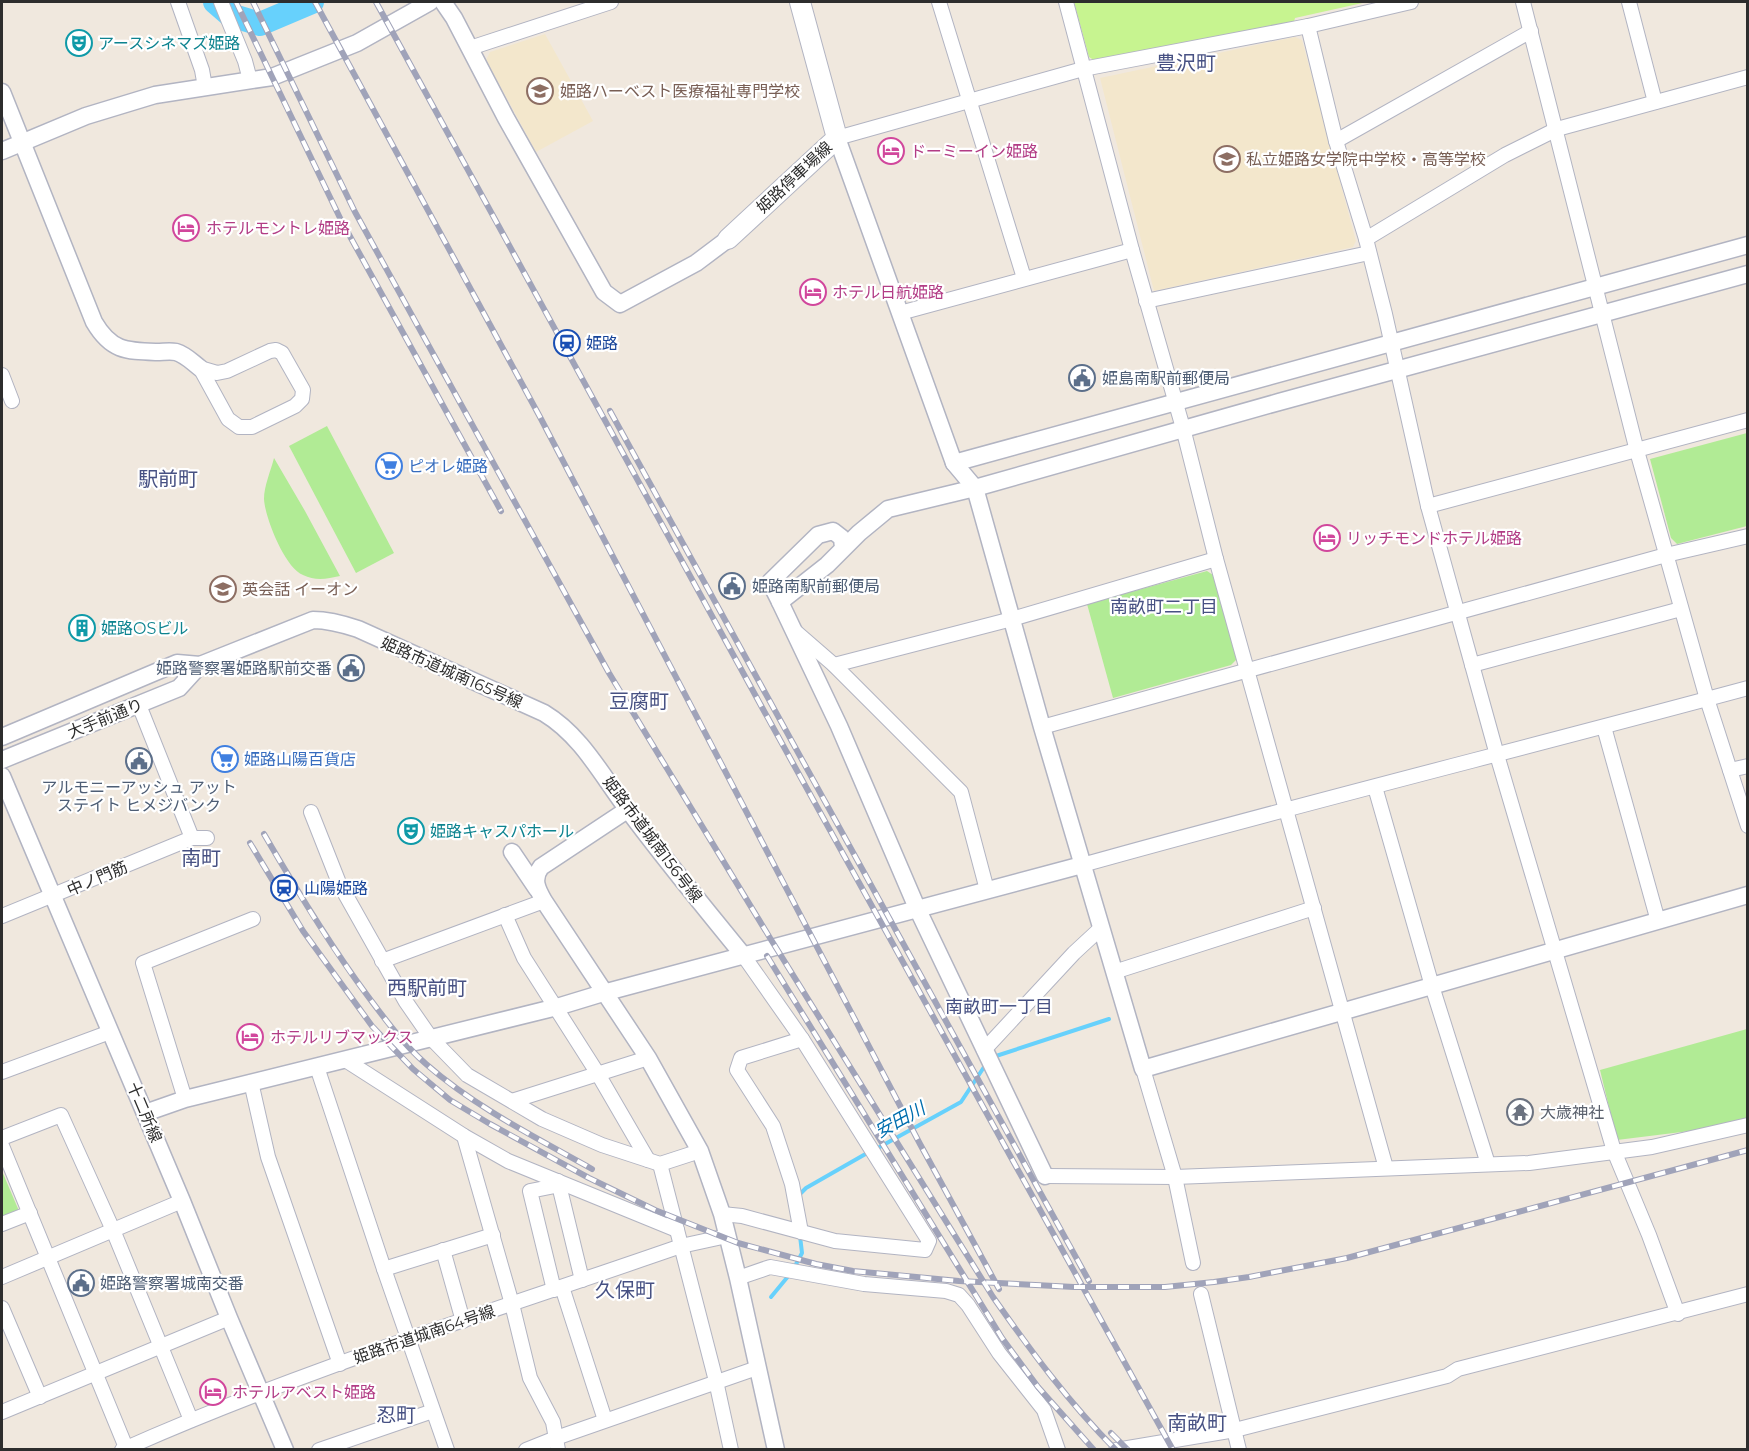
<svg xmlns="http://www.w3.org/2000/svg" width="1749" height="1451" viewBox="0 0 1749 1451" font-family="Montserrat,'Noto Sans JP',sans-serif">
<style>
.education{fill:#f3e7cc}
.green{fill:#b1eb95}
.pitch{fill:#c7f490}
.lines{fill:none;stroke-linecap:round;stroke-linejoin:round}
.stream{stroke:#67d1fc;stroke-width:4}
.river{stroke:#67d1fc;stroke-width:24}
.minor-casing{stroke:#b2b4c2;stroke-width:16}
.tertiary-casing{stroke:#b2b4c2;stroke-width:19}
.secondary-casing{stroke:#b2b4c2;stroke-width:22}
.minor{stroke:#fff;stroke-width:14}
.tertiary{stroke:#fff;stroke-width:16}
.secondary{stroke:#fff;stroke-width:20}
.rail-casing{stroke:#a0a3b9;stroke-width:6}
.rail{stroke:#fff;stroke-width:4;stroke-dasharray:11;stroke-linecap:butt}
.labels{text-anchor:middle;stroke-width:4.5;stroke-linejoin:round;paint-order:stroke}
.culture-label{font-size:16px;fill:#0d838f;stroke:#fff;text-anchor:start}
.education-label{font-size:16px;fill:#785e54;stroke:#fff;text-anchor:start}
.hotel-label{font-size:16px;fill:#b23c85;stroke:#fff;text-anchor:start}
.street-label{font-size:16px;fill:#2d2d2d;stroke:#fff}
.transit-label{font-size:16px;fill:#164399;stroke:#fff;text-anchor:start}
.service-label{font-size:16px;fill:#4e5e75;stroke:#fff;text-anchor:start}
.shop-label{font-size:16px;fill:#366cbe;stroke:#fff;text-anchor:start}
.worship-label{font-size:16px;fill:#5b616d;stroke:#fff;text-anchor:start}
.neighbourhood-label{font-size:18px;fill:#475183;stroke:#fff}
.water-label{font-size:18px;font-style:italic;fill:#006eae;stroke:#fff}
.quarter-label{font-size:20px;fill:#475183;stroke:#fff}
</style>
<rect width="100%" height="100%" fill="#f0e8de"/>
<g class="education">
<polygon points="545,34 593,121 536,152 486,60 490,52"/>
<polygon points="1295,37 1302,40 1356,241 1353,247 1154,291 1100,78"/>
</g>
<g class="green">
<polygon points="327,426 394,553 356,573 289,446"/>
<polygon points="1747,433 1747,526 1677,544 1671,538 1650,459"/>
<path d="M274 458 305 511 340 576C327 579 315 581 303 575 285 568 265 518 264 499 264 486 271 470 274 458Z"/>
<polygon points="1207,571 1213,575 1238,658 1231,665 1113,698 1087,604"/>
<polygon points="1747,1029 1747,1119 1698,1130 1617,1140 1600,1070"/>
<polygon points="2,1171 19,1211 2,1218"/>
</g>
<polygon class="pitch" points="1074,2 1367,2 1295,18 1294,22 1097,62 1089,57"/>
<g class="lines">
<g class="stream">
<polyline points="993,1057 1109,1019"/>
<polyline points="876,1149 961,1102 986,1064"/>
<polyline points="799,1195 806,1188 869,1152"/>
<polyline points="794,1268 802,1253 800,1236"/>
<polyline points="771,1297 790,1274"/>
</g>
<polyline class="river" points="215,2 230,15 260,24 312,2"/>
<defs>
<g id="minor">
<polyline points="178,2 202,70 205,87"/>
<polyline points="221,2 245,61 250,80"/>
<polyline points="939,2 1024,278"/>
<polyline points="1066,2 1132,250 1183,428 1216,559 1386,1168"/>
<polyline points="1523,2 1637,451 1707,699 1748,826"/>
<polyline points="1629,2 1655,102"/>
<polyline points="1308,26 1336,141 1366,239 1385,314 1428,506 1497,755 1614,1151 1649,1235 1678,1314"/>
<polyline points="470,48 611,2"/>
<polyline points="837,138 1083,69 1308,26 1411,2"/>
<polyline points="1336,141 1531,31"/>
<polyline points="1366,239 1505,155 1557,129 1748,77"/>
<polyline points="1146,301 1369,253"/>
<polyline points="900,313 1132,250"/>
<polygon points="276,350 282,353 303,390 302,399 295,406 252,427 239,427 228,419 200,368 217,373 227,371 270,351"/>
<polyline points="2,375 12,401"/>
<polyline points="1428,506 1748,420"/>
<polyline points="796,632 834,665 961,792 987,890"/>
<polyline points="834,665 1012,619 1216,559"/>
<polyline points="1472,665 1681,609"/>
<polyline points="139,705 192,838 207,838"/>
<polyline points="1042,727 1666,555 1748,536"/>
<polyline points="1604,727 1658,921"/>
<polyline points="1730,770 1748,766"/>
<polyline points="1375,787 1432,986 1488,1164"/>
<polyline points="311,812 339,883 406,1002 431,1038 467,1075 542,1119 602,1145 660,1164 700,1151"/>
<path d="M1082 865C1303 803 1526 748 1748 688"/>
<polyline points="505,915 524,958 598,1074 648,1160"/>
<polyline points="2,916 192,838"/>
<polyline points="382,961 544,901"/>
<polyline points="1114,972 1314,908"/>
<polyline points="984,1050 1074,953 1101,928"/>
<polyline points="347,1061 464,1136 508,1161 677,1230"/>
<polyline points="317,1067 384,1269 447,1450"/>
<polyline points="1143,1069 1175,1177 1193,1263"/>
<polyline points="2,1072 110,1032"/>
<polyline points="251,1082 268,1157 340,1364"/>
<polyline points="185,1099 143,963 253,919"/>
<polyline points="512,1101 648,1058"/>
<polyline points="464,1136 512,1304 530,1378 553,1422 558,1450"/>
<polyline points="2,1138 61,1115 113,1230 191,1420"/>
<polyline points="2,1146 127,1450"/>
<polyline points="660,1164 716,1381 731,1450"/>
<polyline points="1045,1176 1175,1177 1529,1163 1652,1147 1748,1125"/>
<polyline points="558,1181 582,1280"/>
<polyline points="722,1214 742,1216 835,1241 925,1250 929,1241 802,1039 743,955"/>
<polyline points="2,1224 30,1213"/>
<polyline points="801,1232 792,1184 773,1126 737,1070 741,1058 802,1039"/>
<polyline points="443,1250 463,1321"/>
<polyline points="384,1269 493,1235"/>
<polyline points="2,1277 182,1201"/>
<polyline points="738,1278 770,1267 864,1284 946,1291 959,1295 968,1305 999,1353 1044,1410 1058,1450"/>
<polyline points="562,1287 605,1420"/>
<polyline points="554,1290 530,1191 560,1185"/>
<polyline points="1201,1294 1239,1450"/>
<polyline points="2,1308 40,1397"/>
<polyline points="2,1412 229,1318"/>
<path d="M122 1450C304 1369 494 1311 681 1246L727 1236"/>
<polyline points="319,1450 433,1411"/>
<polyline points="526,1450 556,1438 757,1368"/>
<polyline points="1116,1450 1235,1430 1447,1376 1458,1369 1748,1294"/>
</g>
<g id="tertiary">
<polyline points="443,2 454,18 506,118 604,292 620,304 696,263 728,239"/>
<path d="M2 92 94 322C111 351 126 351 157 352 163 352 170 351 176 352 186 355 192 362 200 368"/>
<polyline points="837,138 954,463 975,488 1042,727 1143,1069 1748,895"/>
<polyline points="2,151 86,116 155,95 272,77 357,43 430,2"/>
<polyline points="954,463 1748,245"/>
<polyline points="843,548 842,538 833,531 818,535 770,582 780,602 827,565 859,533 888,509 975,488 1279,402 1748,274"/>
<polyline points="780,602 839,726 917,908 1045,1176"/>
<path d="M2 737 177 663 200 665 313 620C329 620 343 624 358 629L544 713C582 736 602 776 628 810 665 860 704 907 743 955"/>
<polyline points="2,760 179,688 200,665"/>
<polyline points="2,776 182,1201 229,1318 285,1450"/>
<path d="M627 810 541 867C532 879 537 889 544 901L648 1058 700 1151 722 1214 738 1278 776 1450"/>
<polyline points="512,852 537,889"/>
<polyline points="145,1113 185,1099 557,1007 603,993 1082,865"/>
</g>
<polyline id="secondary" points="728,239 837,138 800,2"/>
</defs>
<use href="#minor" class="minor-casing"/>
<use href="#tertiary" class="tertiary-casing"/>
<use href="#secondary" class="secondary-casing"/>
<use href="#minor" class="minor"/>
<use href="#tertiary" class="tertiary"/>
<use href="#secondary" class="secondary"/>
<defs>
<g id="rail">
<polyline points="236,2 341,220 501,511"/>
<path d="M253 2 355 212 609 673 770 938 993 1297C1031 1351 1069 1403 1116 1450"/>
<polyline points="315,2 540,417 920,1144 999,1289"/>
<polyline points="376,2 764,711 1173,1450"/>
<polyline points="610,411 1089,1281"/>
<path d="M264 834C296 889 329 944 367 995 385 1019 403 1044 426 1064 475 1107 535 1137 592 1169"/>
<polyline points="250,843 303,931 372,1026 413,1069 450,1100 490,1124 589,1178 655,1210 738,1243 816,1264 853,1271 959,1281 1074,1287 1165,1287 1214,1282 1249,1277 1347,1258 1748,1150"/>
<polyline points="767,956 1002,1338 1038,1387 1094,1450"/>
<polyline points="1111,1433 1128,1450"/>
</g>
</defs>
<use href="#rail" class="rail-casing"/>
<use href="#rail" class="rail"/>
</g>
<defs>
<symbol id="theatre-ring" viewBox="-11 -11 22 22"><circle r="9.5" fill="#fff" stroke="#0f9aa8" stroke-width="1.5"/><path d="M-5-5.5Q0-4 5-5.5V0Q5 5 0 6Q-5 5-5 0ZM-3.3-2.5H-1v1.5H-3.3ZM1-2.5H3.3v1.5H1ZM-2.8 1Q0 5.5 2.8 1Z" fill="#0f9aa8"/></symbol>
<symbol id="school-ring" viewBox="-11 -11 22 22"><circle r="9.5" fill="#fff" stroke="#8d6e63" stroke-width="1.5"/><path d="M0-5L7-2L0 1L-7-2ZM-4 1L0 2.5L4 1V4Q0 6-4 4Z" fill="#8d6e63"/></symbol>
<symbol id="hotel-ring" viewBox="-11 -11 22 22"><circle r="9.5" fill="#fff" stroke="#d1479c" stroke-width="1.5"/><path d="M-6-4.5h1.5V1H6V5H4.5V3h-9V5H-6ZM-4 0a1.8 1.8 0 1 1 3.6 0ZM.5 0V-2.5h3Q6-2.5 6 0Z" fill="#d1479c"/></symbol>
<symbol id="station-ring" viewBox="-11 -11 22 22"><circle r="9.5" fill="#fff" stroke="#1a4fb4" stroke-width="1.5"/><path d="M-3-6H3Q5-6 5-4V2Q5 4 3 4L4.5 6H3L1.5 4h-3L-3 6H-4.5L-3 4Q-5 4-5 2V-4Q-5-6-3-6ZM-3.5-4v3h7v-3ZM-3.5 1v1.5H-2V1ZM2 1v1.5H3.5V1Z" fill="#1a4fb4"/></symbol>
<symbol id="civic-ring" viewBox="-11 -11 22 22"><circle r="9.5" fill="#fff" stroke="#5c6f8a" stroke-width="1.5"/><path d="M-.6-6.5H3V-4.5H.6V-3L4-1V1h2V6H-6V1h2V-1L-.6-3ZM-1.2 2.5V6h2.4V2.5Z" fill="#5c6f8a"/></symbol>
<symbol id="supermarket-ring" viewBox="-11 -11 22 22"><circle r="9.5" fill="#fff" stroke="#3f7fe0" stroke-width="1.5"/><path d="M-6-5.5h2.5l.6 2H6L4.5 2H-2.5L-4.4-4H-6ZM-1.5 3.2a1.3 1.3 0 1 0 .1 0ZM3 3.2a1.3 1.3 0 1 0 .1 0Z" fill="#3f7fe0"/></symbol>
<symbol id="university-ring" viewBox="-11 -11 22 22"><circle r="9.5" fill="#fff" stroke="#8d6e63" stroke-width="1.5"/><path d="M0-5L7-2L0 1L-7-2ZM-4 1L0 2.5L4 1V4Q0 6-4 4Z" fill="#8d6e63"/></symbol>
<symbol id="building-ring" viewBox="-11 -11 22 22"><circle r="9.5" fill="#fff" stroke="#0f9aa8" stroke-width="1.5"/><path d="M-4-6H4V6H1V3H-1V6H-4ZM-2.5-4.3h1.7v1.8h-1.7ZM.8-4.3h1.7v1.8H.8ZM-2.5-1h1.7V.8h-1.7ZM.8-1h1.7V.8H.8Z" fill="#0f9aa8"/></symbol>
<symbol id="temple-ring" viewBox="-11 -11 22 22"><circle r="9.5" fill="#fff" stroke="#6b7280" stroke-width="1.5"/><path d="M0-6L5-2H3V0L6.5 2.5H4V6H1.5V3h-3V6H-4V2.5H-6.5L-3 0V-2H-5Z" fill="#6b7280"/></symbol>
</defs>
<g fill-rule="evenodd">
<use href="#theatre-ring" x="64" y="28" width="30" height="30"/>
<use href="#school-ring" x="525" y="76" width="30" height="30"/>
<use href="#hotel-ring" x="876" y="136" width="30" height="30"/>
<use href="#school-ring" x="1212" y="144" width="30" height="30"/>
<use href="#hotel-ring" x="171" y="213" width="30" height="30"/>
<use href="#hotel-ring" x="798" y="277" width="30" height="30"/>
<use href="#station-ring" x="552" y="328" width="30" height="30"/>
<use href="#civic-ring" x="1067" y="363" width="30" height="30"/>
<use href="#supermarket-ring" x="374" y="451" width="30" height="30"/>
<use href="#hotel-ring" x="1312" y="523" width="30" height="30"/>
<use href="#civic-ring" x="717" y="571" width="30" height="30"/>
<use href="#university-ring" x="208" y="574" width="30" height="30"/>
<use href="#building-ring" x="67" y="613" width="30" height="30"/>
<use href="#civic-ring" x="336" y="653" width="30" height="30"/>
<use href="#supermarket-ring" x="210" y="744" width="30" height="30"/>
<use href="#civic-ring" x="124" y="746" width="30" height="30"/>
<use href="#theatre-ring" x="396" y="816" width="30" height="30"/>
<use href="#station-ring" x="269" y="873" width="30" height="30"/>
<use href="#hotel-ring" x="235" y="1022" width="30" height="30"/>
<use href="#temple-ring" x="1505" y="1097" width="30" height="30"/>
<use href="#civic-ring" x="66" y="1268" width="30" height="30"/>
<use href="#hotel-ring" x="198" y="1377" width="30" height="30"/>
</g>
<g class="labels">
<g class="culture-label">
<text x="98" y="49">アースシネマズ姫路</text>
<text x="101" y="634">姫路OSビル</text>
<text x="430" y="837">姫路キャスパホール</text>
</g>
<g class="education-label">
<text x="560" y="97">姫路ハーベスト医療福祉専門学校</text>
<text x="1246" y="165">私立姫路女学院中学校・高等学校</text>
<text x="242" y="595">英会話 イーオン</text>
</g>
<g class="hotel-label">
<text x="910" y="157">ドーミーイン姫路</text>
<text x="206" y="234">ホテルモントレ姫路</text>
<text x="832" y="298">ホテル日航姫路</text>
<text x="1346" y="544">リッチモンドホテル姫路</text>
<text x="270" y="1043">ホテルリブマックス</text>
<text x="232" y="1398">ホテルアベスト姫路</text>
</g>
<g class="street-label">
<text transform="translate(794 177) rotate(-43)" y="6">姫路停車場線</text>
<text transform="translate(452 672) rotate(24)" y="6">姫路市道城南165号線</text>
<text transform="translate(105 718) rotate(-22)" y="6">大手前通り</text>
<text transform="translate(653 839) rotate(53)" y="6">姫路市道城南156号線</text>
<text transform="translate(97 878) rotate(-23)" y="6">中ノ門筋</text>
<text transform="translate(145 1112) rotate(67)" y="6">十二所線</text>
<text transform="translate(424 1334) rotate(-19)" y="6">姫路市道城南64号線</text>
</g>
<g class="transit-label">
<text x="586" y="349">姫路</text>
<text x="304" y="894">山陽姫路</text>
</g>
<g class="service-label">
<text x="1102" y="384">姫島南駅前郵便局</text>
<text x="752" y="592">姫路南駅前郵便局</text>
<text x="332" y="674" text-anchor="end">姫路警察署姫路駅前交番</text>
<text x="139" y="793" text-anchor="middle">アルモニーアッシュ アット<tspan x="139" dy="18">ステイト ヒメジバンク</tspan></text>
<text x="100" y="1289">姫路警察署城南交番</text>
</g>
<g class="shop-label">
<text x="408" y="472">ピオレ姫路</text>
<text x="244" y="765">姫路山陽百貨店</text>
</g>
<g class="worship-label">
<text x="1540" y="1118">大歳神社</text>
</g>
<g class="neighbourhood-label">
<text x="1164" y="613">南畝町二丁目</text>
<text x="999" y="1013">南畝町一丁目</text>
</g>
<g class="water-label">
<text transform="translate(900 1120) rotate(-29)" y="6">安田川</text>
</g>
<g class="quarter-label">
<text x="1186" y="70">豊沢町</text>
<text x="168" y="486">駅前町</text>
<text x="639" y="708">豆腐町</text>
<text x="201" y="865">南町</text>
<text x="427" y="995">西駅前町</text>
<text x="625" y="1297">久保町</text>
<text x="396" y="1422">忍町</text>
<text x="1197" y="1430">南畝町</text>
</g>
</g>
<rect width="1749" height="1451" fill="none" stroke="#2d2d2d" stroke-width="6"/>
</svg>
